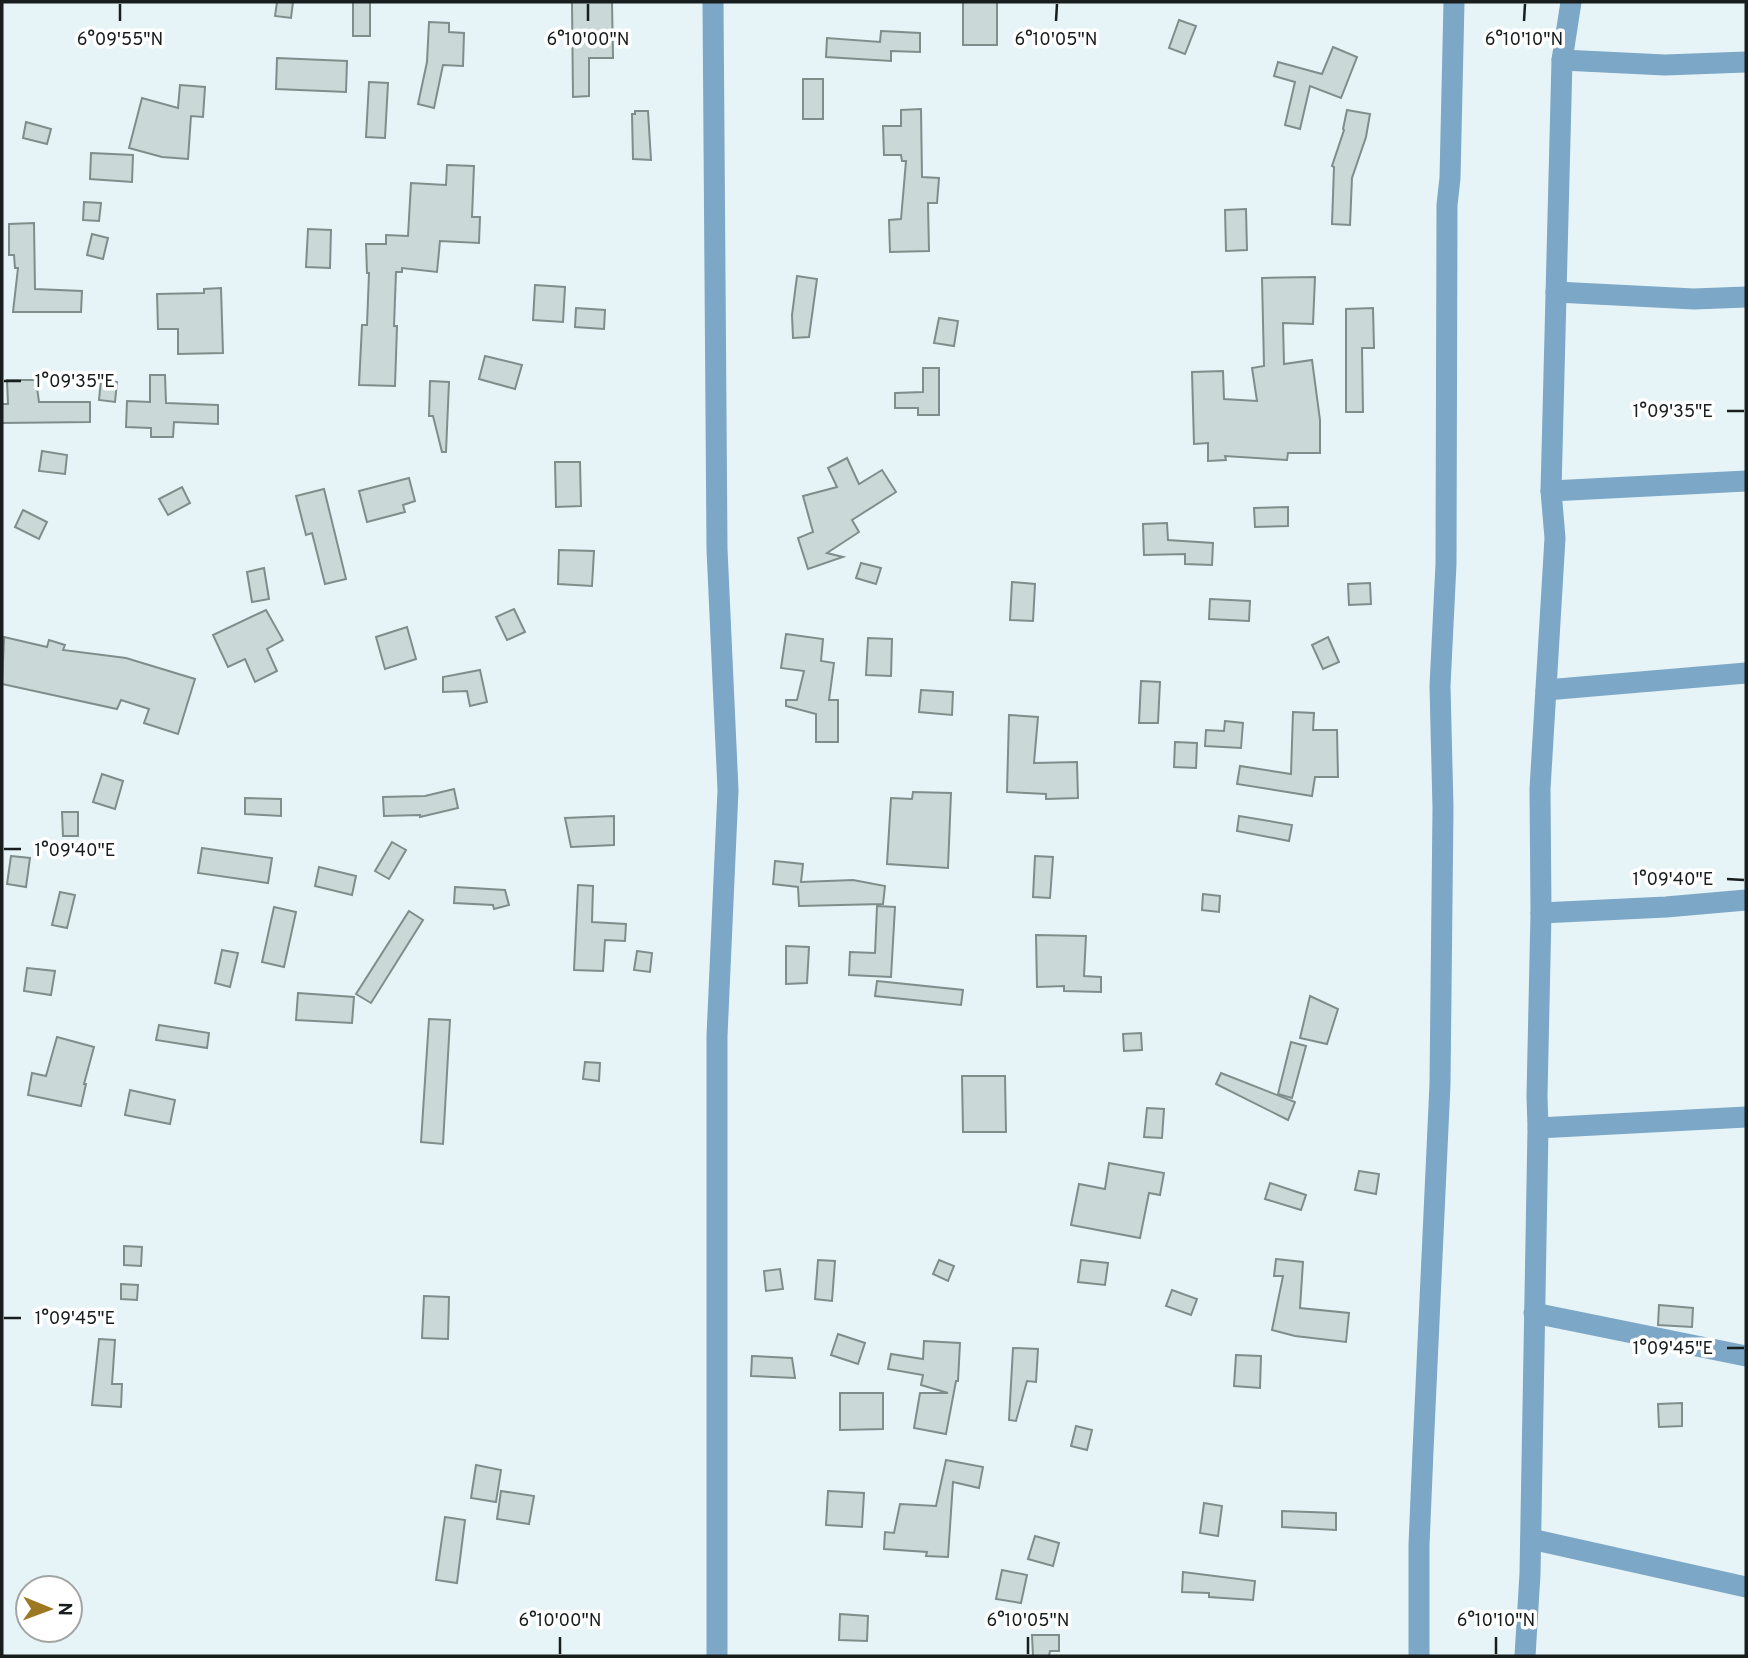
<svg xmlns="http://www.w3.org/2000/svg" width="1748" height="1658" viewBox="0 0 1748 1658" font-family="Overpass,sans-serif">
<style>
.building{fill:#cad9d7;stroke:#7f8d8b;stroke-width:2}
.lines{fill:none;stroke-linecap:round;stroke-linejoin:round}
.minor{stroke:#7ca7c6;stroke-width:21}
.ticks{fill:none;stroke:#181d1e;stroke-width:2.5}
.ticks-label{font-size:18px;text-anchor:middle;fill:#181d1e;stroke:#fff;stroke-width:7;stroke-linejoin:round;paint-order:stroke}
</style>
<rect width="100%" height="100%" fill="#e6f4f7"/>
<g class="building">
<polygon points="277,2 293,2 291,18 275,16"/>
<rect x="353" y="2" width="17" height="34"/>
<polygon points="572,2 612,2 613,58 589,58 589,96 573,97"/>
<rect x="963" y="2" width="34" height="43"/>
<polygon points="1179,20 1196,26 1185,54 1169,48"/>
<polygon points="429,22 449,23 449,32 464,33 463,66 443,65 434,108 418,104 427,62"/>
<polygon points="881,31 920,33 920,52 891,51 891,61 826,57 827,38 880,42"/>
<polygon points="1333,47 1357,57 1341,98 1310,86 1300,129 1285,125 1295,82 1274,76 1278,62 1322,74"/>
<polygon points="277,58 347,61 346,92 276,89"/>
<rect x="803" y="79" width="20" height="40"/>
<polygon points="369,82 388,83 385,138 366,137"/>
<polygon points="180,85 205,87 203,117 191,116 188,159 162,157 129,148 142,98 178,108"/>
<polygon points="921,109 922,177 939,178 937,203 928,203 929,251 890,252 889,220 901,219 906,161 902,161 901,155 884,155 883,126 901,126 901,110"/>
<polygon points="1347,110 1370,114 1366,137 1352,178 1350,225 1332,224 1334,167 1332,166 1344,130 1343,129"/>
<polygon points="635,111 648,111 651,160 633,159 632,114 635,114"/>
<polygon points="26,122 51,129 47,144 23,138"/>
<polygon points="91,153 133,155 132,182 90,179"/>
<polygon points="447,165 474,166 472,217 480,217 479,243 440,241 437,272 402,268 402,272 396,272 394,326 397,326 395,386 359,385 362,325 367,325 369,273 367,273 366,244 386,244 386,235 408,236 411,183 446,185"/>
<polygon points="84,202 101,203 99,221 83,220"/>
<polygon points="1246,209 1247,250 1226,251 1225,210"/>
<polygon points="34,223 35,289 82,291 81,312 13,312 18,268 15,268 14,255 9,255 9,224"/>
<polygon points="308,229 331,230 330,268 306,267"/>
<polygon points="92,234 108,238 103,259 87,255"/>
<polygon points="797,276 817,279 809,337 793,338 792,315"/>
<polygon points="1315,277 1313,324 1283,323 1284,364 1312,360 1320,420 1320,453 1288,453 1287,460 1225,456 1226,460 1208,461 1208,443 1194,444 1192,372 1223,371 1224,399 1257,401 1252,368 1264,366 1262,278"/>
<polygon points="535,285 565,287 563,322 533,320"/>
<polygon points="221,288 223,353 178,354 178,329 158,329 157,294 204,293 204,289"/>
<polygon points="576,308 605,310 604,329 575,327"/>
<polygon points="1373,308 1374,348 1362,348 1363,412 1346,412 1346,309"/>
<polygon points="939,318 958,321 954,346 934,343"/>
<polygon points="485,356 522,365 515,389 479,379"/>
<polygon points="923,368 939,368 939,415 918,415 918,408 895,408 895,393 923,392"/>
<polygon points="150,375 165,375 166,403 218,405 218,424 174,422 173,437 151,437 151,428 126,427 127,401 150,402"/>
<polygon points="7,380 36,380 39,402 90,402 90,422 2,423 2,404 8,404"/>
<polygon points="101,380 117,382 115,402 99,400"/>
<polygon points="430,381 449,382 446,452 442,452 433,416 429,416"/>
<polygon points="42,451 67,455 65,474 39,471"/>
<polygon points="847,458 859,484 882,470 896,492 852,520 859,532 827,553 843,557 808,569 798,538 813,532 803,496 837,487 828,468"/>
<polygon points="555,462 580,462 581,506 556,507"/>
<polygon points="409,478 415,501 403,505 405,512 367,522 359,491"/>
<polygon points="182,487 190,503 168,515 159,499"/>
<polygon points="324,489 346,579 325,584 312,533 306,535 296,496"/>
<polygon points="1288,507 1288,526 1255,527 1254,508"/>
<polygon points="23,510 47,522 39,539 15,527"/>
<polygon points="1167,523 1168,540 1213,543 1212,565 1185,564 1185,554 1144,555 1143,524"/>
<polygon points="559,550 594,551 592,586 558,584"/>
<polygon points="861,563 881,568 876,584 856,578"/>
<polygon points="264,568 269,599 252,602 247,572"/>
<polygon points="1012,582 1035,584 1033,621 1010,620"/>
<polygon points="1370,583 1371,604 1349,605 1348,584"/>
<polygon points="1210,599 1250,601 1249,621 1209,619"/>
<polygon points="514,609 525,632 507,640 496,617"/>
<polygon points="266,610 283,640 267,649 277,671 255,682 245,659 228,667 213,635"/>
<polygon points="407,627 416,659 385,669 376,637"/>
<polygon points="786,634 823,639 821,661 834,663 829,700 838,700 838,742 816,742 816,714 786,706 786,700 797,700 804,671 781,668"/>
<polygon points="4,637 47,647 49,640 65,645 63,650 126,658 195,679 178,734 144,723 149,709 121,700 117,709 2,684"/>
<polygon points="1328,637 1339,662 1323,669 1312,645"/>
<polygon points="868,638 892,639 891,676 866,675"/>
<polygon points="480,670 487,702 470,706 467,691 443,692 443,677"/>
<polygon points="1141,681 1160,682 1158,723 1139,723"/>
<polygon points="921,690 953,692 952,715 919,712"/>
<polygon points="1293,712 1314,713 1313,730 1337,730 1338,777 1315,777 1312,796 1237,784 1240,766 1291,774"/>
<polygon points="1009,715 1038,717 1034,763 1077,762 1078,798 1046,799 1046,794 1007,792"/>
<polygon points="1225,721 1243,723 1241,748 1205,746 1206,730 1224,731"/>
<polygon points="1175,742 1197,743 1196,768 1174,767"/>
<polygon points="102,774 123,781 115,809 93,802"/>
<polygon points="454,789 458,808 420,817 420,815 384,816 383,797 425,796"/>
<polygon points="913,792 951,793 948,868 887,864 891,798 912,799"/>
<polygon points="245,798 281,799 281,816 245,814"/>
<polygon points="62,812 78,812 78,836 63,836"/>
<polygon points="614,816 614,845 571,847 565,818"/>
<polygon points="1239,816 1292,825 1289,841 1237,831"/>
<polygon points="392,842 406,850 389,879 375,871"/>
<polygon points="202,848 272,858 268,883 198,873"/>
<polygon points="11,856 30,858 26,887 7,884"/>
<polygon points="1035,856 1053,857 1050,898 1033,897"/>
<polygon points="775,861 803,864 801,882 853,880 885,886 883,904 799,906 798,887 773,884"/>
<polygon points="319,867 356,876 352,895 315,886"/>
<polygon points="578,885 593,886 592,922 626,924 625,941 605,940 603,971 574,970"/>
<polygon points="455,887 505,890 509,905 494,909 493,905 454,903"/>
<polygon points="60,892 75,895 67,928 52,925"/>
<polygon points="1203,894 1220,896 1219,912 1202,910"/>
<polygon points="877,906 895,907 891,977 849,975 850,952 875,953"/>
<polygon points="274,907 296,912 284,967 262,962"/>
<polygon points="409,911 423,920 371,1003 356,994"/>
<polygon points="1036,935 1086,936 1084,976 1101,977 1101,992 1064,991 1064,986 1037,987"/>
<polygon points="786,946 809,947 807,983 786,984"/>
<polygon points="222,950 238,953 230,987 215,983"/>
<polygon points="637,951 652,953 650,972 634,970"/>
<polygon points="27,968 55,971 51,995 24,991"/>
<polygon points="877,981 963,990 961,1005 875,996"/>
<polygon points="298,993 354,997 352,1023 296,1020"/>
<polygon points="1310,996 1338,1009 1327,1044 1300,1038"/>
<polygon points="429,1019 450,1020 443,1144 421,1142"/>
<polygon points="159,1025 209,1033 207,1048 156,1040"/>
<polygon points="1141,1033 1142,1050 1124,1051 1123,1034"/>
<polygon points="57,1037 94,1047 84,1084 86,1084 81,1106 28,1095 32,1073 46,1076"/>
<polygon points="1291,1042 1306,1046 1292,1098 1278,1094"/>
<polygon points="585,1062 600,1063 599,1081 583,1079"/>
<polygon points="1221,1073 1295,1102 1288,1120 1216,1084"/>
<polygon points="962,1076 1005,1076 1006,1132 963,1132"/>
<polygon points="130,1090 175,1100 170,1124 125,1115"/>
<polygon points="1147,1108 1164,1109 1162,1138 1144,1137"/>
<polygon points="1109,1163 1164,1173 1160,1195 1149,1193 1140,1238 1071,1225 1079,1184 1105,1189"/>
<polygon points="1359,1171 1379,1174 1376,1194 1355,1190"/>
<polygon points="1270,1183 1306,1195 1301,1210 1265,1199"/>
<polygon points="124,1246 142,1247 141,1266 124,1265"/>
<polygon points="1276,1259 1303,1262 1300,1308 1349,1313 1346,1342 1295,1336 1272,1330 1283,1276 1274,1276"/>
<polygon points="818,1260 835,1261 832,1301 815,1299"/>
<polygon points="939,1260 954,1266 948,1281 933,1274"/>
<polygon points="1081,1260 1108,1263 1105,1285 1078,1282"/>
<polygon points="780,1269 783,1289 766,1291 764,1271"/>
<polygon points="121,1284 138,1285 137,1300 121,1299"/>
<polygon points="1172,1290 1197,1299 1191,1315 1166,1306"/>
<polygon points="424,1296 449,1297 448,1339 422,1338"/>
<polygon points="1659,1305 1693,1308 1692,1327 1658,1325"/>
<polygon points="838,1334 865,1343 858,1364 831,1355"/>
<polygon points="99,1339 115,1340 112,1384 122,1384 121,1407 92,1405"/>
<polygon points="924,1341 960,1343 958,1381 956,1381 946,1434 914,1428 920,1393 948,1393 921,1385 923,1375 888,1369 891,1354 923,1359"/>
<polygon points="1013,1348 1038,1349 1036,1382 1027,1381 1016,1421 1009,1420"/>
<polygon points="1236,1355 1261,1356 1260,1388 1234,1386"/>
<polygon points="752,1356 792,1358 795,1378 751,1376"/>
<polygon points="840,1393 883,1393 883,1429 840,1430"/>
<polygon points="1682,1403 1682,1426 1659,1427 1658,1404"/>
<polygon points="1076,1426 1092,1430 1087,1450 1071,1446"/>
<polygon points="946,1460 983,1467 979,1488 953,1482 948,1557 926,1556 927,1552 884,1549 885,1532 894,1533 900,1504 936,1506"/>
<polygon points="476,1465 501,1470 496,1502 471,1498"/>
<polygon points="501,1491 534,1496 529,1524 497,1519"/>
<polygon points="828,1491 864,1493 862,1527 826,1525"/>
<polygon points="1204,1503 1222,1506 1218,1536 1200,1533"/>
<polygon points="1282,1511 1336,1513 1336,1530 1282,1527"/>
<polygon points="445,1517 465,1520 457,1583 436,1580"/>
<polygon points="1035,1536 1059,1543 1053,1566 1028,1559"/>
<polygon points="1002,1570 1027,1575 1021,1603 996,1599"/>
<polygon points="1183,1572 1255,1581 1253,1600 1209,1597 1209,1593 1182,1592"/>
<polygon points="840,1614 868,1616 867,1641 839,1640"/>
<polygon points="1032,1635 1059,1635 1059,1651 1050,1651 1049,1656 1033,1656"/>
</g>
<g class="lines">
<g class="minor">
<polyline points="713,2 717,549 728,790 717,1036 717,1656"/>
<polyline points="1562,60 1665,65 1746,62"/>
<polyline points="1556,292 1694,299 1746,297"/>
<polyline points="1551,491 1746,481"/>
<polyline points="1546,690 1746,673"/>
<polyline points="1541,913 1666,907 1746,900"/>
<polyline points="1538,1128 1746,1117"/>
<polyline points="1534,1313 1746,1356"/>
<polyline points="1531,1539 1746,1587"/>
<polyline points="1419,1656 1419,1545 1423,1451 1440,1084 1443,808 1440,686 1446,564 1447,205 1450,178 1454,2"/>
<polyline points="1525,1656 1530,1574 1538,1128 1537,1096 1541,913 1540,789 1555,538 1551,491 1562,60 1571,2"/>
</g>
</g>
<path class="ticks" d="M120 21V4M588 21V4M1056 21 1057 4M1524 21 1525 4M4 381H21M1727 411H1744M4 849H21M1727 879 1744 880M4 1318H21M1727 1348H1744M560 1654V1637M1028 1654V1637M1496 1654V1637"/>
<g class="ticks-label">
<text x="120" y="45">6°09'55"N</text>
<text x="588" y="45">6°10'00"N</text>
<text x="1056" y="45">6°10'05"N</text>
<text x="1524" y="45">6°10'10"N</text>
<text x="75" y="387">1°09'35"E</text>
<text x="1673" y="417">1°09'35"E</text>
<text x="75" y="856">1°09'40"E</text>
<text x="1673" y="885">1°09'40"E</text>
<text x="75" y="1324">1°09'45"E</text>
<text x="1673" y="1354">1°09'45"E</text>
<text x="560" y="1626">6°10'00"N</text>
<text x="1028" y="1626">6°10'05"N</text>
<text x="1496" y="1626">6°10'10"N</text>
</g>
<rect width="1748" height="1658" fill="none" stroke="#181d1e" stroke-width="7"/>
<g transform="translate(49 1609) rotate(91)"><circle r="33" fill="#ffffff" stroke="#a3a5a5" stroke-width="2"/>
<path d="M0-5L12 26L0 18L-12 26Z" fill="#9c7823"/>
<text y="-10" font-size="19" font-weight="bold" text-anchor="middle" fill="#181d1e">N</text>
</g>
</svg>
